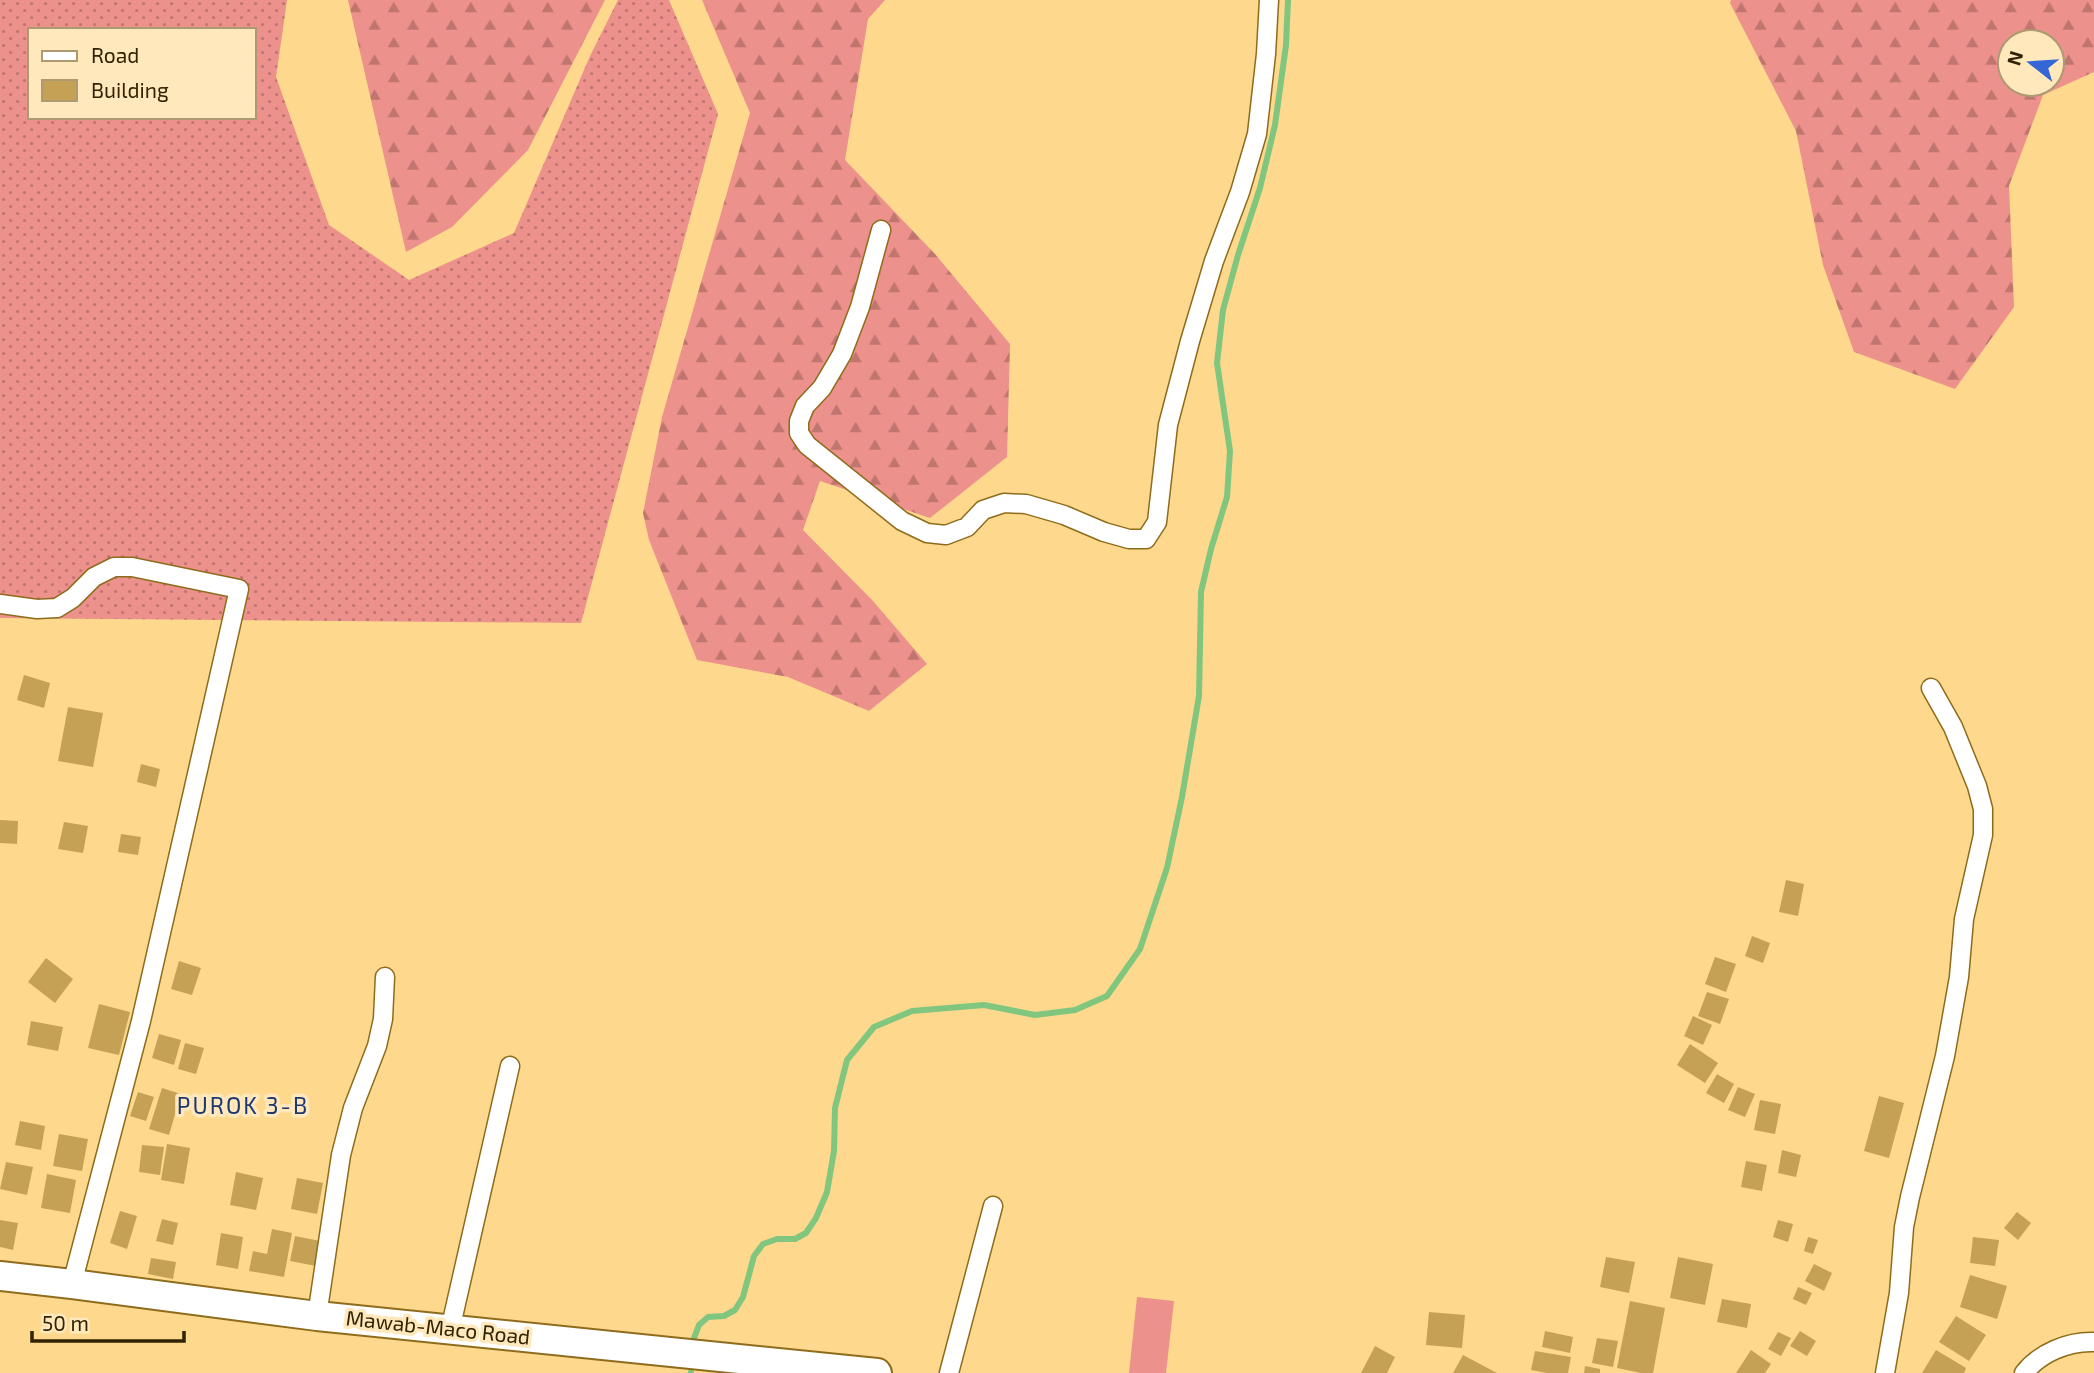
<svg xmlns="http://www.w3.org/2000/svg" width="2094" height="1373" viewBox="0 0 2094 1373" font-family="'Exo 2',sans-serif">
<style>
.grass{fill:url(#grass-dots);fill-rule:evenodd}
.forest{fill:url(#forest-firs);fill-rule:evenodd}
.pitch{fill:#ec918b}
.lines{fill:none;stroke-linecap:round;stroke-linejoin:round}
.stream{stroke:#81c67f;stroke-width:6}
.building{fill:#c5a156}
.street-casing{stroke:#8e6c1b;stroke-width:21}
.primary-casing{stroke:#8e6c1b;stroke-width:32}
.street{stroke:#fff;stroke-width:18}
.primary{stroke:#fff;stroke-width:28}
.labels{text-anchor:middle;stroke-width:7;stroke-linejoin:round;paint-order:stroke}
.street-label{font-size:21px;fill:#312202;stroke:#ffe8bc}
.neighbourhood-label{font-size:23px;letter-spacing:2px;fill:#1e376e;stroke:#ffe8bc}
</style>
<defs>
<pattern id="grass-dots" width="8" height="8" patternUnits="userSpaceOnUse" patternTransform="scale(1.75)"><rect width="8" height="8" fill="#ec918b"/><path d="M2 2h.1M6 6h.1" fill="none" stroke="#c0766f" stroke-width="1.8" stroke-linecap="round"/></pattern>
<pattern id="forest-firs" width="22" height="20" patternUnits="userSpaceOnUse" patternTransform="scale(1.75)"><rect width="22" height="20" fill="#ec918b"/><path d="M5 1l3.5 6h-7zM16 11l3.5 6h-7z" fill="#c0766f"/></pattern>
</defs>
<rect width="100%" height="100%" fill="#fed88d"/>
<path class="grass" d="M0 0H287L276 77 329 225 409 280 514 233 590 56 618 0H669L718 114 581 623 0 618ZM30 30H254V117H30Z"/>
<g class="forest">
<polygon points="348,0 605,0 528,150 452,227 406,252"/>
<polygon points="702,0 885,0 868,19 845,160 935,254 1010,344 1007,457 930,518 820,481 803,530 873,601 927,664 869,711 788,677 697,660 649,540 643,513 662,417 750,113"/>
<path d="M1731 0H2094V72L2043 95 2009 186 2014 307 1955 389 1854 352 1823 265 1796 131 1730 3ZM2052 42V84H2010V42Z"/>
</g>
<polygon class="pitch" points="1137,1297 1174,1301 1166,1373 1129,1373"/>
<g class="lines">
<g class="stream">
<polyline points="694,1338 699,1325 708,1317 724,1316 735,1310 743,1297 754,1256 763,1244 777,1239 795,1239 806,1233 816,1218 827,1192 834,1151 835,1108 847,1060 874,1027 912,1011 984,1005 1035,1015 1075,1010 1107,996 1140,949 1167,868 1182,797 1199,696 1201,592 1211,549 1227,497 1230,451 1217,363 1223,310 1238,255 1260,188 1275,125 1286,45 1288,0"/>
<polyline points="691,1372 691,1373"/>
</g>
</g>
<g class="building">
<polygon points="24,675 50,683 44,708 17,700"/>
<polygon points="68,707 103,713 93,767 58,761"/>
<polygon points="141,764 160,769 156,787 137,782"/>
<polygon points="0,820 18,821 17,844 0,843"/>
<polygon points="64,822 88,826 83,853 58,849"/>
<polygon points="121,834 141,837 138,855 118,852"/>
<polygon points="1786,880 1804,884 1798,916 1779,912"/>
<polygon points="1752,936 1770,943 1763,963 1745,956"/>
<polygon points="1715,957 1736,964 1726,992 1705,984"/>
<polygon points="46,958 73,979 55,1003 28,982"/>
<polygon points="179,961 201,968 192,995 171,989"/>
<polygon points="1707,992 1729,999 1720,1024 1698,1016"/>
<polygon points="99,1004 130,1012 119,1055 88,1048"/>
<polygon points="1693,1016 1712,1025 1703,1045 1684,1036"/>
<polygon points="31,1021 63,1027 58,1051 27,1045"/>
<polygon points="159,1034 181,1040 174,1065 152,1058"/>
<polygon points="185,1043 204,1048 196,1074 178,1069"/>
<polygon points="1690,1044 1718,1063 1705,1083 1677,1065"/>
<polygon points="1717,1074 1734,1084 1724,1103 1706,1093"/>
<polygon points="1738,1087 1755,1094 1745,1117 1728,1110"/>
<polygon points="162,1088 181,1094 169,1135 149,1129"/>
<polygon points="138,1092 154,1097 146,1121 130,1116"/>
<polygon points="1879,1096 1904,1103 1889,1158 1864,1151"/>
<polygon points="1760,1100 1781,1104 1775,1134 1754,1130"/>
<polygon points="20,1121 45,1126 41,1150 15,1145"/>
<polygon points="59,1134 88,1139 82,1171 53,1166"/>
<polygon points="167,1144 190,1148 184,1184 161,1180"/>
<polygon points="142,1145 164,1147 160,1175 139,1172"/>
<polygon points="1782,1150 1801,1155 1796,1177 1778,1173"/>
<polygon points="1746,1161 1767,1165 1762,1191 1741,1187"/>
<polygon points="6,1162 33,1167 27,1195 0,1189"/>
<polygon points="236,1172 263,1178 256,1210 230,1205"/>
<polygon points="47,1174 76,1180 70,1213 41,1208"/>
<polygon points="297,1178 323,1183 317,1214 291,1209"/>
<polygon points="120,1211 137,1216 127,1249 110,1243"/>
<polygon points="2017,1212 2031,1223 2018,1240 2004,1228"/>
<polygon points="162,1219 178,1223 173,1245 156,1241"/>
<polygon points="0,1220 18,1223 13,1250 0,1247"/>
<polygon points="1778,1220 1793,1224 1788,1242 1773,1237"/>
<polygon points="272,1229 292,1233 284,1277 249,1271 253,1251 267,1254"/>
<polygon points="221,1233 243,1237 238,1269 216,1265"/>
<polygon points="295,1236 320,1241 316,1266 290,1261"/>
<polygon points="1808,1237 1818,1240 1813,1254 1804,1251"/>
<polygon points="1973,1237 1999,1240 1995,1266 1970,1263"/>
<polygon points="1606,1257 1635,1262 1629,1293 1600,1287"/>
<polygon points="1678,1257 1713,1264 1705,1305 1670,1298"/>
<polygon points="151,1258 176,1262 173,1279 148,1274"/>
<polygon points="1814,1264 1832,1273 1824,1291 1805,1281"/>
<polygon points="1970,1275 2007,1286 1997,1319 1960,1307"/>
<polygon points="1798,1287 1812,1293 1806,1305 1793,1299"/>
<polygon points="1722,1299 1751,1304 1747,1328 1717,1322"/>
<polygon points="1630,1301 1665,1308 1653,1373 1641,1373 1617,1368"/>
<polygon points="1429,1312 1465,1315 1462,1348 1426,1345"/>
<polygon points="1956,1316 1986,1335 1969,1361 1939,1342"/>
<polygon points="1545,1331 1573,1337 1570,1353 1542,1347"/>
<polygon points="1800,1331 1816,1341 1807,1356 1790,1346"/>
<polygon points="1778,1332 1791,1338 1781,1356 1768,1349"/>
<polygon points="1597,1338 1618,1341 1613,1367 1592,1363"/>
<polygon points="1375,1346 1395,1357 1387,1373 1361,1373"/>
<polygon points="1751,1350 1771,1364 1765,1373 1736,1373"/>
<polygon points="1936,1350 1966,1368 1964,1373 1922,1373"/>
<polygon points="1535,1351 1571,1357 1568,1373 1547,1373 1531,1370"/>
<polygon points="1463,1355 1497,1373 1453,1373"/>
<polygon points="1585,1366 1600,1369 1600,1373 1584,1373"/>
</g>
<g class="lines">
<defs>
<g id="street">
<polyline points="881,230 860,307 842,354 822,388 805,406 799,421 799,433 807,445 902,521 927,533 946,535 967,527 983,510 1004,503 1026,504 1064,515 1104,532 1129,539 1146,539 1157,522 1168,425 1190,341 1214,261 1240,192 1257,134 1266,54 1269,0"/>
<polyline points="0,604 37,609 57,608 73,598 94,577 114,567 132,567 239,589 141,1021 72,1284"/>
<polyline points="317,1316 341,1155 353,1108 377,1046 383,1019 385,977"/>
<polyline points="450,1330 510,1066"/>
<polyline points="949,1373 993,1206"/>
<polyline points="1885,1373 1899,1293 1904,1227 1910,1197 1945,1056 1959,977 1964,919 1983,835 1983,809 1977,786 1953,727 1931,688"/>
<path d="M2024 1373C2040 1353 2068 1341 2094 1342"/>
</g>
<polyline id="primary" points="0,1276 72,1284 317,1316 877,1373"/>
</defs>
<use href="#street" class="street-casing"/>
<use href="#primary" class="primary-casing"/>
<use href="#street" class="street"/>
<use href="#primary" class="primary"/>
</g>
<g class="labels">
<g class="street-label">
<text transform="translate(438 1328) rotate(6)" y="7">Mawab-Maco Road</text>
</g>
<g class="neighbourhood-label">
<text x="243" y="1114">PUROK 3-B</text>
</g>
</g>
<rect x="28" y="28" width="228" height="91" fill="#ffe8bc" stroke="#ad9972" stroke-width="2"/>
<rect x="42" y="51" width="35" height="10" fill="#ffffff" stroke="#ad9972" stroke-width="2"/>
<text x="91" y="63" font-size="21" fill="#312202">Road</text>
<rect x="42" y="80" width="35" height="21" fill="#c5a156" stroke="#ad9972" stroke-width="2"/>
<text x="91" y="98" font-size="21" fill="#312202">Building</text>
<g transform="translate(2031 63) rotate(287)"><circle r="33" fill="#ffe8bc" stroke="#ad9972" stroke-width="2"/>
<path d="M0-5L12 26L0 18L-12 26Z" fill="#3566d6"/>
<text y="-10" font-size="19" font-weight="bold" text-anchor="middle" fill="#312202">N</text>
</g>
<path d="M32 1331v10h152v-10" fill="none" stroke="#312202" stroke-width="3.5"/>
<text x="42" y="1331" font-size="21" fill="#312202" stroke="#ffe8bc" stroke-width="5" paint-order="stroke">50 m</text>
</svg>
